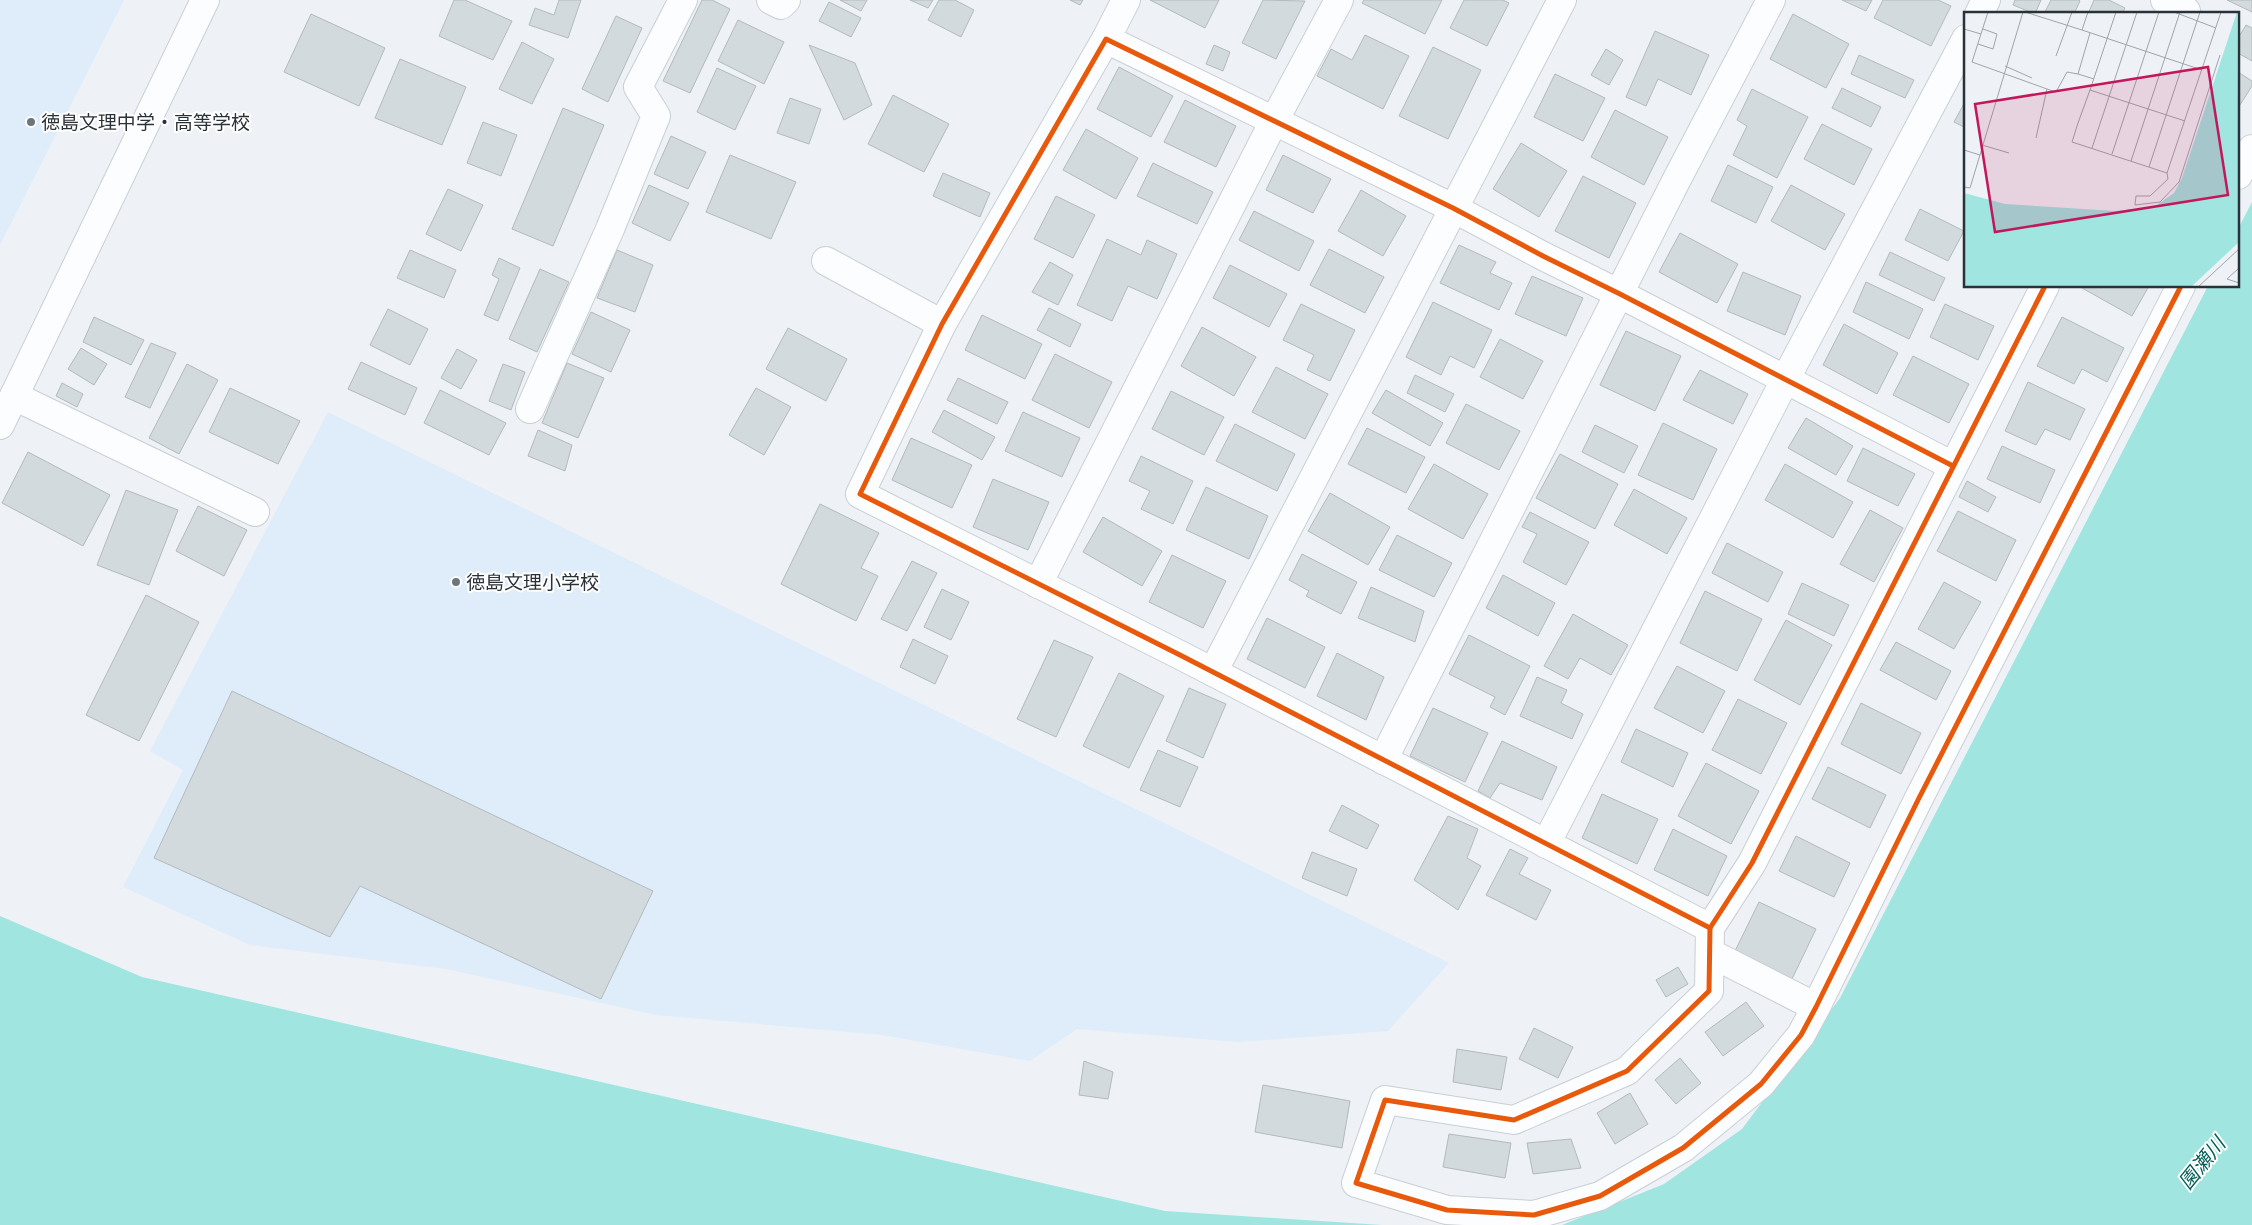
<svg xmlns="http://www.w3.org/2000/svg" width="2252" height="1225" viewBox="0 0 2252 1225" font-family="Jost,'Noto Sans JP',sans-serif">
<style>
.built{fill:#dfecfa}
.water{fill:#a0e5e0}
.building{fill:#d2dade;stroke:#b2babe}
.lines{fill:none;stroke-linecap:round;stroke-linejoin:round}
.minor-casing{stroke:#c9cfd5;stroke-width:30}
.tertiary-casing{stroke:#c9cfd5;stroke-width:30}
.minor{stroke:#fcfdfe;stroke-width:28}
.tertiary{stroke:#fcfdfe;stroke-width:28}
.cycleway-casing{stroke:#fff;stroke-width:8}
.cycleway{stroke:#e8590c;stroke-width:5}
.poi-dot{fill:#6f757c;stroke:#fff;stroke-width:2}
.labels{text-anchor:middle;stroke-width:4;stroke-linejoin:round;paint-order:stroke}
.poi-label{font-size:19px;fill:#2a3239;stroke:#fff;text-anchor:start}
.water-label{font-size:20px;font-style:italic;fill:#045d57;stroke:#fff}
.inset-road{fill:none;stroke:#a0a5ab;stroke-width:1}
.view{fill:#c2185b;fill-opacity:0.15;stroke:#c2185b;stroke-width:2.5}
.inset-edge{fill:none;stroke:#2a3239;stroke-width:2.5}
</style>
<rect width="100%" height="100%" fill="#eef2f7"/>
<g class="built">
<polygon points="0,0 124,0 0,245"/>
<polygon points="328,412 1449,963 1388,1031 1238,1042 1077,1029 1030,1061 882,1035 656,1015 446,969 250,945 123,887 183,770 150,751"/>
</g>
<g class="water">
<polygon points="2252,202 2252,1225 1562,1225 1664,1184 1742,1129 1840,998 2208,286 2238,286 2238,229"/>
<polygon points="0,916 142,977 1165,1211 1382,1225 0,1225"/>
</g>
<g class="building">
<polygon points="454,0 465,0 512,21 493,60 439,36"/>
<polygon points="559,0 581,0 568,38 529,25 535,8 554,15"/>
<polygon points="702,0 712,0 730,9 690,93 663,81"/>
<polygon points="840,0 867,0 861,11"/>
<polygon points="910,0 933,0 928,8"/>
<polygon points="939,0 955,0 974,10 961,37 928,20"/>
<polygon points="1070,0 1083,0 1080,5"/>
<polygon points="1150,0 1219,0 1205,28"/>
<polygon points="1263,0 1305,1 1276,59 1242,43"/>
<polygon points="1364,0 1442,0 1425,34 1362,3"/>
<polygon points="1464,0 1503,0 1509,3 1487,46 1450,28"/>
<polygon points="1842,0 1872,0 1866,11"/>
<polygon points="1883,0 1938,0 1951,6 1931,46 1874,18"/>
<polygon points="2015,0 2041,0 2035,14 2013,5"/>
<polygon points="2051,0 2079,0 2080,1 2074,14 2044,14"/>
<polygon points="2094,0 2109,0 2125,8 2122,14 2088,14"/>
<polygon points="2227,0 2252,0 2252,12"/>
<polygon points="829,2 861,18 851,37 819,21"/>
<polygon points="311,14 385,48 359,106 284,72"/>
<polygon points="1793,14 1849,44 1826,88 1770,59"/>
<polygon points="616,16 642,28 608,102 582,89"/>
<polygon points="738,20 784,42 764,84 718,61"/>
<polygon points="2246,25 2252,28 2252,61 2238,53 2238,38"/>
<polygon points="1655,31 1709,55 1691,95 1658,79 1646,106 1626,97"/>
<polygon points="1365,35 1409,56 1383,109 1317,76 1331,49 1352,60"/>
<polygon points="522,42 554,59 532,104 499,89"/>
<polygon points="809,45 855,63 872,105 844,120"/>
<polygon points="1214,45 1230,52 1223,71 1206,64"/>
<polygon points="1433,47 1481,70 1448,139 1399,116"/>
<polygon points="1606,49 1623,60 1609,85 1591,75"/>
<polygon points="1859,55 1914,80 1905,98 1851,74"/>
<polygon points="400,59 466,87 442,145 375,118"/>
<polygon points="1119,67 1173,96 1151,137 1097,109"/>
<polygon points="717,68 756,86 735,130 697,112"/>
<polygon points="2238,72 2252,81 2252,86 2238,108"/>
<polygon points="1555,74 1605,98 1583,141 1534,117"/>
<polygon points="1842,88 1881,107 1871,127 1832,108"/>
<polygon points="1752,89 1808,117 1777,178 1733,155 1747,126 1737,120"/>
<polygon points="893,95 949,124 924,172 868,144"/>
<polygon points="790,98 821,109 809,144 777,133"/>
<polygon points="1185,100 1236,126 1216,167 1164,142"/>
<polygon points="1966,100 1966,128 1954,122"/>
<polygon points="563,108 604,125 553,246 512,229"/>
<polygon points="1615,110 1668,137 1644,185 1591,157"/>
<polygon points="483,122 517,135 501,176 467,163"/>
<polygon points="1822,124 1872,149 1854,185 1804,159"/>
<polygon points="1086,129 1138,158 1116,199 1063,170"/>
<polygon points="671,136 706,152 688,189 654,174"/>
<polygon points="1521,143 1567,171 1539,217 1493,189"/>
<polygon points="730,155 796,182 771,239 706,212"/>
<polygon points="1283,155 1331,179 1313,213 1266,190"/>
<polygon points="1153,163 1213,192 1197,224 1137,196"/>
<polygon points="1728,165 1773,187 1756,223 1711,201"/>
<polygon points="943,173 990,193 980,217 933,196"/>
<polygon points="1583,176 1636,203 1609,258 1555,231"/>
<polygon points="649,185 689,203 670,241 632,223"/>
<polygon points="1791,185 1845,214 1825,250 1771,221"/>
<polygon points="448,189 483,205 461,251 426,234"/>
<polygon points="1361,190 1406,216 1383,256 1338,231"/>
<polygon points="1056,196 1095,215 1073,258 1034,239"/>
<polygon points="1920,209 1964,231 1948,261 1905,240"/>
<polygon points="1254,211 1314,241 1299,271 1239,240"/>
<polygon points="1680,233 1738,264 1717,303 1659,272"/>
<polygon points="1107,239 1141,255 1147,240 1177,254 1157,299 1128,286 1112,321 1077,305"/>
<polygon points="1459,245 1496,262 1490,273 1512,283 1499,310 1440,283"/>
<polygon points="1329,249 1384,277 1365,313 1310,285"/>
<polygon points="410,250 456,270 444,298 397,278"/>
<polygon points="617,250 653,265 635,312 597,298"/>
<polygon points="1890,252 1945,278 1934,301 1879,275"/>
<polygon points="499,258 520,268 498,321 484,315 499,279 492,275"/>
<polygon points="1050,262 1073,275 1058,305 1032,292"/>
<polygon points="1230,265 1287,294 1269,327 1213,298"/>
<polygon points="540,269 569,282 537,352 509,339"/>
<polygon points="1743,272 1801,296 1785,335 1727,311"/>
<polygon points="1532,276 1583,298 1566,336 1515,314"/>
<polygon points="1866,282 1923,309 1909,339 1853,312"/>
<polygon points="2083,286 2149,286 2132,316 2082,288"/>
<polygon points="1433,302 1492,330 1474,368 1450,356 1441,375 1406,357"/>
<polygon points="1301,304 1355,330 1330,381 1307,370 1314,355 1283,340"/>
<polygon points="1945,304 1994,326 1978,360 1930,337"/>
<polygon points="1049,308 1081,324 1070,347 1037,330"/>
<polygon points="388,309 428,329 410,365 370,345"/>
<polygon points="591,312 630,330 611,372 572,354"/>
<polygon points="982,315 1042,344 1025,379 965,350"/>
<polygon points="94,317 144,340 131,365 83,342"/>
<polygon points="2062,317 2124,348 2107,382 2082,369 2074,384 2037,366"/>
<polygon points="1844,324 1898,353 1877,394 1823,365"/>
<polygon points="1202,327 1256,357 1234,396 1181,366"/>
<polygon points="788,328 847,359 826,401 766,369"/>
<polygon points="1626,331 1681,356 1655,411 1600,385"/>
<polygon points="1500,339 1543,361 1523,399 1480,377"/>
<polygon points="151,343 176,353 150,408 125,397"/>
<polygon points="81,348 107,364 94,385 68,369"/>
<polygon points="457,349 477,360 461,389 441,378"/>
<polygon points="1055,354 1112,382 1089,428 1032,400"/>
<polygon points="1913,356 1969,384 1949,423 1893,395"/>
<polygon points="361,362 417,388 405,415 348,389"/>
<polygon points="567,363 604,378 578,438 542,423"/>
<polygon points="187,364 218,380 179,454 149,438"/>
<polygon points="503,364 525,372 511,410 489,401"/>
<polygon points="1276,367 1328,394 1305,439 1252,412"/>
<polygon points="1700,370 1748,394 1733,424 1683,400"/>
<polygon points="1415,375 1454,394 1445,412 1407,393"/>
<polygon points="958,378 1008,402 997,424 947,400"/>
<polygon points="2028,382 2085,409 2070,440 2045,429 2036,445 2005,431"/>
<polygon points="62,383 83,394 77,407 56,396"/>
<polygon points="230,388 300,421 278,464 209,432"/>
<polygon points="756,388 791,407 764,455 729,435"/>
<polygon points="440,390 506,423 489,455 424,423"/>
<polygon points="1386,390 1443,423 1430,446 1372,413"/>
<polygon points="1171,391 1224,417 1204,455 1152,429"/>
<polygon points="1466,404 1520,431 1499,470 1446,443"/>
<polygon points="944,410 995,437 982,460 932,432"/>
<polygon points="1023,412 1080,438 1062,477 1005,451"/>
<polygon points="1806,418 1853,446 1836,475 1788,448"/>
<polygon points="1663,423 1717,449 1693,500 1638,475"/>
<polygon points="1235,424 1295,454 1277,491 1216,461"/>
<polygon points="1595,425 1638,446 1624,473 1582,452"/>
<polygon points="1367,428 1425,457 1406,493 1348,464"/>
<polygon points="538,430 572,445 565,471 528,456"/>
<polygon points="911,438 972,465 952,508 892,480"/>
<polygon points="2002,446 2055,470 2040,503 1987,479"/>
<polygon points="1863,448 1915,474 1898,506 1847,481"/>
<polygon points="28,452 110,495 83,546 2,503"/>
<polygon points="1560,454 1618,484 1595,529 1536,498"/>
<polygon points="1141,456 1193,481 1173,524 1141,509 1150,491 1129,481"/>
<polygon points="1434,464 1488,494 1463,539 1408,509"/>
<polygon points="1785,464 1853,502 1833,538 1765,500"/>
<polygon points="993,479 1049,502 1028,550 973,527"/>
<polygon points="1967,481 1996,497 1988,512 1959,497"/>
<polygon points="1206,487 1268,516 1249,559 1186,530"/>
<polygon points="1634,489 1687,518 1667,554 1614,525"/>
<polygon points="126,490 178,510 149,585 97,565"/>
<polygon points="1330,493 1390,527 1368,565 1308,531"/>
<polygon points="820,504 879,533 861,568 878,576 856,621 781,584"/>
<polygon points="198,506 247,530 224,576 176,551"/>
<polygon points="1870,510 1903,528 1874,582 1840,564"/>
<polygon points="1958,511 2016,540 1996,581 1937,551"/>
<polygon points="1530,512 1589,542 1566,585 1523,562 1537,534 1522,527"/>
<polygon points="1103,517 1162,551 1142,586 1083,552"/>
<polygon points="1397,535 1452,563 1434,597 1379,570"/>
<polygon points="1727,543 1783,572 1768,602 1712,573"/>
<polygon points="1302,554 1357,582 1341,614 1306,596 1309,591 1289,580"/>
<polygon points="1172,555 1226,581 1203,628 1149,602"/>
<polygon points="912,561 937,573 907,631 881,619"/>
<polygon points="1503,575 1555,603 1538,636 1486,608"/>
<polygon points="1944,582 1981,602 1954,649 1918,629"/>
<polygon points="1802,583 1849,605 1834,636 1788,614"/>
<polygon points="1371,587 1424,611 1415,642 1358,618"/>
<polygon points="942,589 969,602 951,640 924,627"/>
<polygon points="1705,591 1762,619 1737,671 1680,643"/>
<polygon points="146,595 199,622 139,741 86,715"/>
<polygon points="1573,614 1628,645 1611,675 1580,658 1568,679 1544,666"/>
<polygon points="1267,618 1325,647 1305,688 1247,659"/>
<polygon points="1786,620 1832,645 1800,705 1754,680"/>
<polygon points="1469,635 1530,666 1505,715 1490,707 1495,697 1449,674"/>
<polygon points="913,639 948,656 935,684 900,667"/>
<polygon points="1054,640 1093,657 1056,737 1017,719"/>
<polygon points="1896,642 1951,671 1936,700 1880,670"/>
<polygon points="1337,653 1384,677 1366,720 1317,696"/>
<polygon points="1677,666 1725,691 1703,733 1654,708"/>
<polygon points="1119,673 1164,696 1129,768 1083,746"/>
<polygon points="1537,677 1567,690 1561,703 1583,714 1572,739 1520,716"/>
<polygon points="1189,688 1226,704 1203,758 1166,741"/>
<polygon points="232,691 653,891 601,999 360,886 330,937 154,858"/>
<polygon points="1738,699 1787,723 1761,774 1712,750"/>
<polygon points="1861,703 1921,733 1901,774 1841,744"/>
<polygon points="1433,708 1488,733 1465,782 1410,756"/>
<polygon points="1636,729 1688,753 1673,787 1621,762"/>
<polygon points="1502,741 1557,767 1542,800 1500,783 1490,798 1478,791"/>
<polygon points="1158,750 1198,767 1180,807 1140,790"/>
<polygon points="1706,763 1759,791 1731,844 1678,816"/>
<polygon points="1828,767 1886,795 1870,828 1812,799"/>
<polygon points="1602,794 1658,819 1637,864 1582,838"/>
<polygon points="1342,805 1379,825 1367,849 1329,831"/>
<polygon points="1448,816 1478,829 1467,858 1481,866 1458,910 1414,880"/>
<polygon points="1673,829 1727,856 1708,896 1654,870"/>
<polygon points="1796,836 1850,863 1834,897 1779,871"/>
<polygon points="1510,849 1528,858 1519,874 1551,890 1536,920 1486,895"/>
<polygon points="1312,852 1357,869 1347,896 1302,878"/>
<polygon points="1759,902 1816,929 1792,979 1735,951"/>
<polygon points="1678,967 1688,984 1666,997 1656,980"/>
<polygon points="1746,1002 1764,1026 1723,1056 1705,1032"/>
<polygon points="1534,1028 1573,1047 1558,1078 1519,1059"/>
<polygon points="1457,1049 1507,1057 1501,1090 1453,1082"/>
<polygon points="1680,1058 1701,1083 1676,1104 1655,1080"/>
<polygon points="1084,1061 1113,1072 1108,1099 1079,1095"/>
<polygon points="1263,1085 1350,1101 1342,1148 1255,1132"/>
<polygon points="1630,1093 1648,1124 1615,1144 1597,1113"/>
<polygon points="1449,1134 1511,1143 1505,1178 1443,1167"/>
<polygon points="1571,1139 1581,1168 1533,1174 1527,1143"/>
</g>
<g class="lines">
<defs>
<g id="minor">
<polyline points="771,0 781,5 786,0"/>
<polyline points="2165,0 2186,11"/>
<polyline points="1979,14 1986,0"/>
<polyline points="1106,39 1126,0"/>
<polyline points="2238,175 2252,149"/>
<polyline points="826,261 942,324"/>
<polyline points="2045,286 1752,863 1710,928 1709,991 1627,1071 1514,1120 1385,1100 1356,1183 1447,1210 1534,1215 1600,1196 1683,1148 1761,1084 1801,1035 1816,1007 1918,800 2181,286"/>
<polyline points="14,396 255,512"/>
<polyline points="530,409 610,229 656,116 638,87 683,0"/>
<polyline points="1038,584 1274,121 1339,0"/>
<polyline points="1213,672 1562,0"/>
<polyline points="1383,760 1677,179 1771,0"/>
<polyline points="1546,844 1785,380 1966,39"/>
<polyline points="1710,928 1180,655 860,494 942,324 1106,39 1453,208 1543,256 1620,294 1953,466"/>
<polyline points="1710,953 1816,1007"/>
</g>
<polyline id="tertiary" points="0,425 205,0"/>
</defs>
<use href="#minor" class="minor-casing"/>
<use href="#tertiary" class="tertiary-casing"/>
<use href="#minor" class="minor"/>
<use href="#tertiary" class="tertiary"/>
<defs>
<g id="cycleway">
<polyline points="2045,286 1752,863 1710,928 1709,991 1627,1071 1514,1120 1385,1100 1356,1183 1447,1210 1534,1215 1600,1196 1683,1148 1761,1084 1801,1035 1816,1007 1918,800 2181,286"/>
<polyline points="1710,928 1180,655 860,494 942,324 1106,39 1453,208 1543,256 1620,294 1953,466"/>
</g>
</defs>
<use href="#cycleway" class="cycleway-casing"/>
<use href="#cycleway" class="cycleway"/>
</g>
<g class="poi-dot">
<circle cx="31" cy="122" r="5"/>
<circle cx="456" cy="582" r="5"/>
</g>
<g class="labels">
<g class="poi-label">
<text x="41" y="129">徳島文理中学・高等学校</text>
<text x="466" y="589">徳島文理小学校</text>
</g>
<g class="water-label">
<text transform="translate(2202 1163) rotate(-51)" y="7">園瀬川</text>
</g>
</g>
<g transform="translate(1964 12)">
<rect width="275" height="275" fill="#eef2f7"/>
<path d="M273 0 275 230 227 275H0V181L41 192 151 199 190 195 210 181 218 166Z" fill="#a0e5e0"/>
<path class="inset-road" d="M24 0 8 50 83 77M61 0 118 18 124 0M210 0 252 16M0 17 17 22M118 18 238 58M126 21 114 62 130 67M14 32 29 37 33 22 19 17M256 43 215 170 196 190 171 193 172 184H186L204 167 203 161 257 0M92 44 108 0M41 54 68 66M126 78 152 0M72 126 83 77 92 80 103 60 114 62M18 133 45 141M128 136 173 0M0 138 16 143M148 142 195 0M167 149 216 0M185 155 236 0M203 161 108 130 114 111 126 78 221 109M0 175 6 176 59 0M275 256 263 267 275 271M234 275 275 237"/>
<path class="view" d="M244 55 264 183 31 220 11 92Z"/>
<rect width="275" height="275" class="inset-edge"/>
</g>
</svg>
